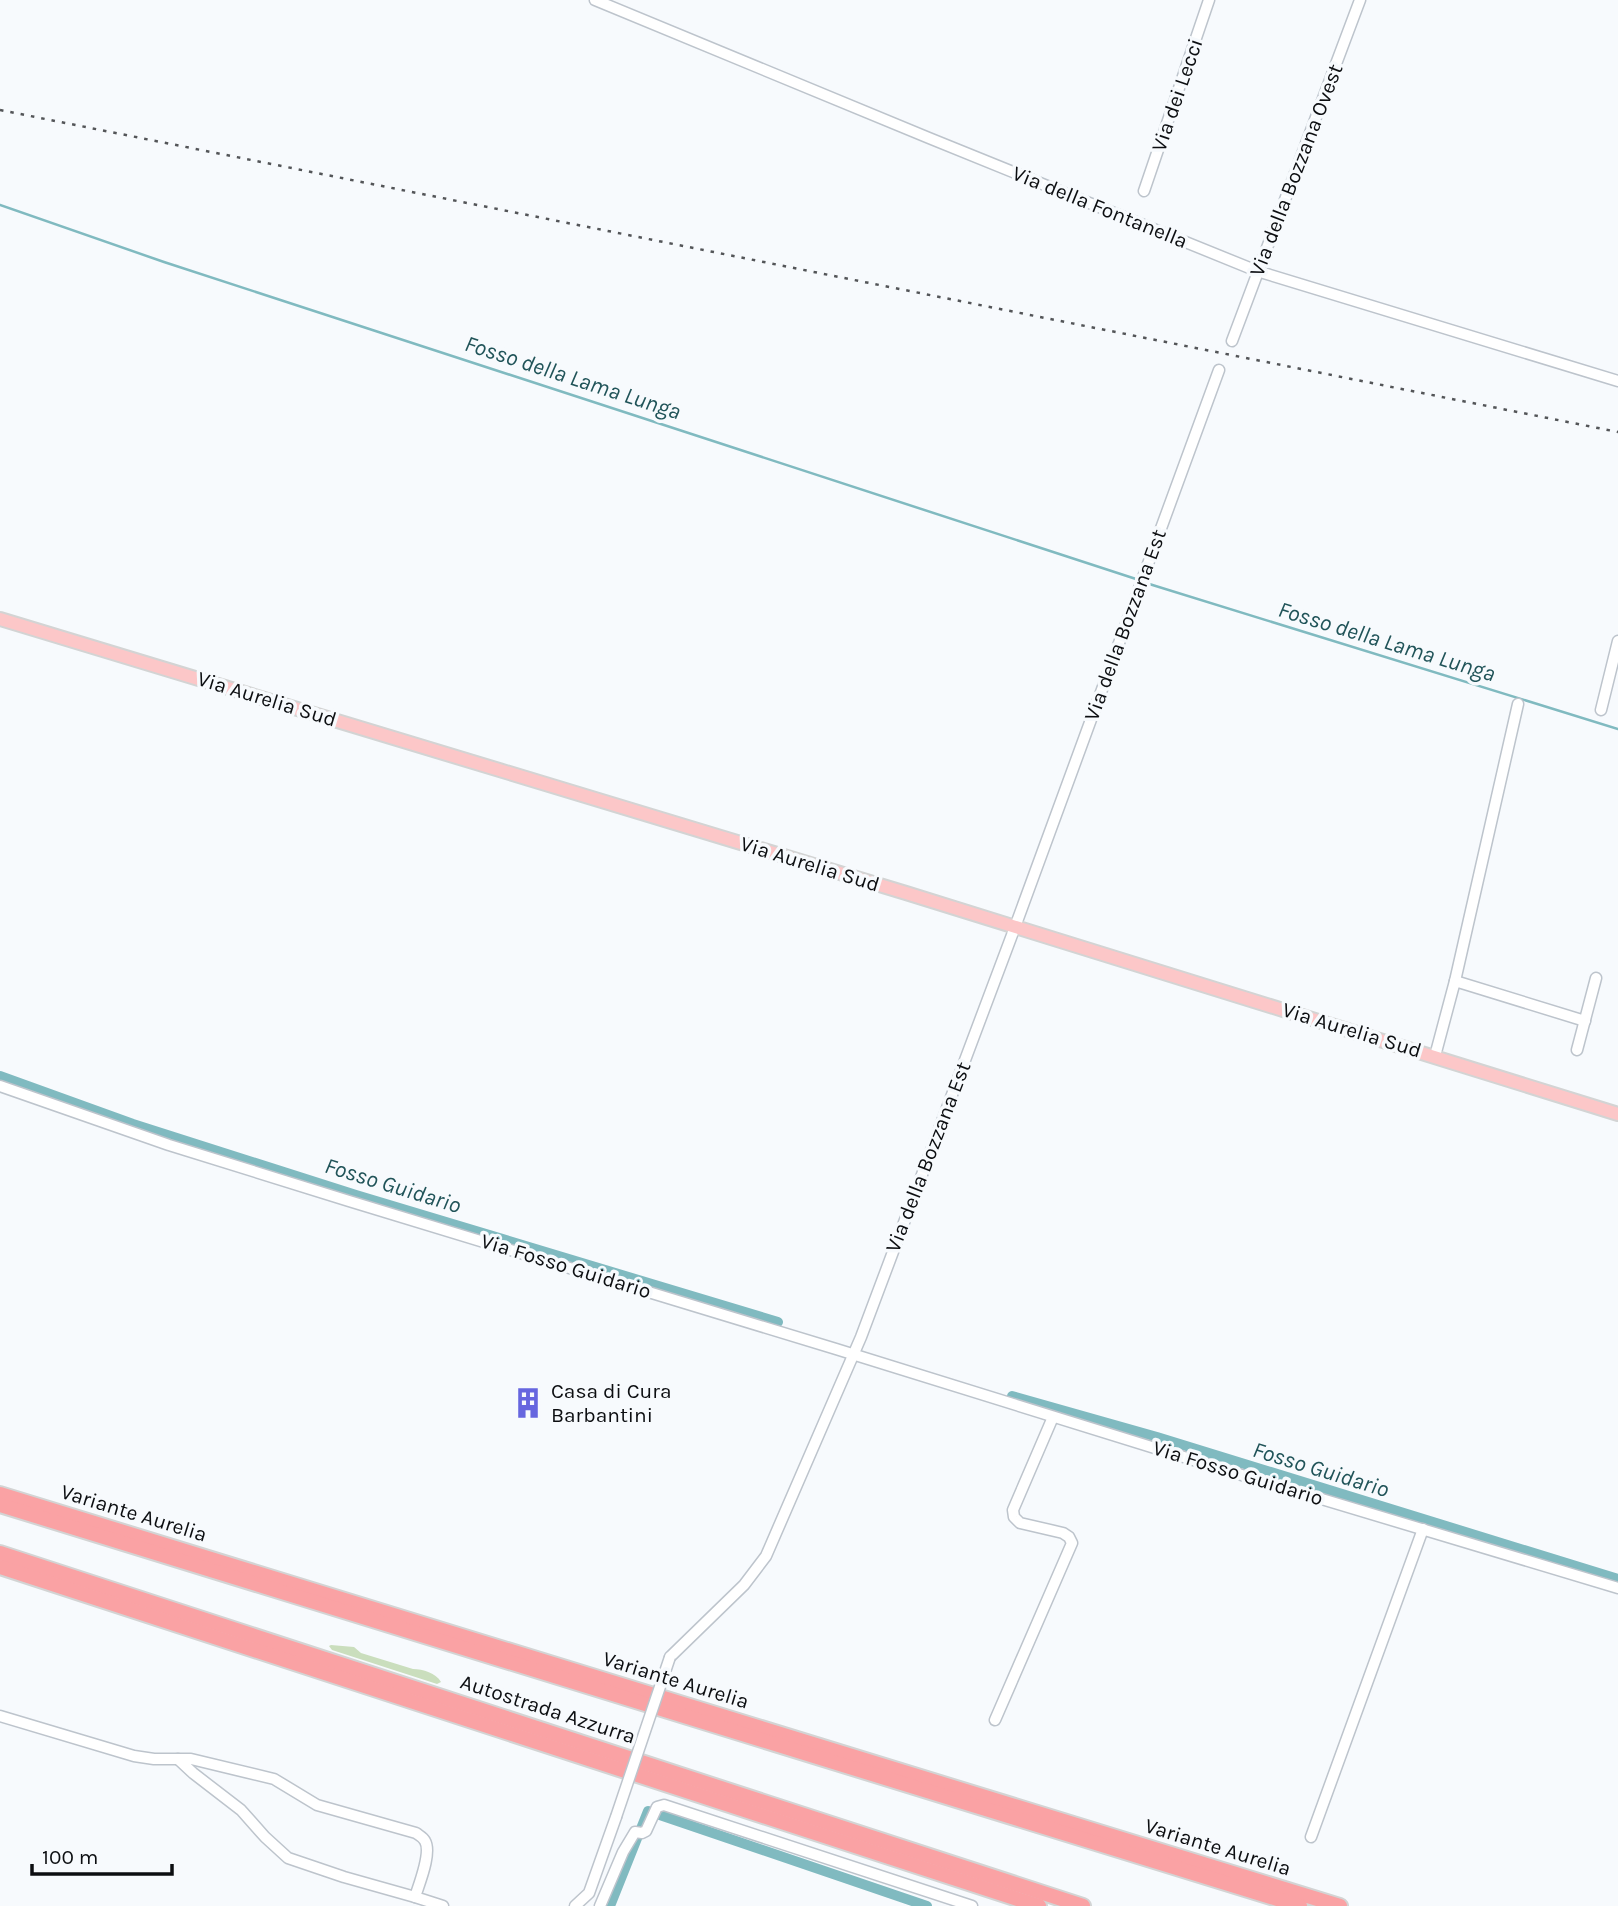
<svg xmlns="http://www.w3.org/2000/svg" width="1618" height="1906" viewBox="0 0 1618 1906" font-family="Karla,sans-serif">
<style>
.green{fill:#cadebd}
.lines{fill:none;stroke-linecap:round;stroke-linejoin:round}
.stream{stroke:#80bac0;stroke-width:2.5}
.canal{stroke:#80bac0;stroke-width:10}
.minor-casing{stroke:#bdc4cc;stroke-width:13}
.major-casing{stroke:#d3d4d4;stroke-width:16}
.highway-casing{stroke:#d3d4d4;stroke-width:18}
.minor{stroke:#fff;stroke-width:10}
.major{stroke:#fcc7c8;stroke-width:12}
.highway{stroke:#faa2a4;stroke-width:14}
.rail{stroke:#535558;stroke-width:2.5;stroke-dasharray:3.5 7;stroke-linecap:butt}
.minor-bridge-casing{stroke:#bdc4cc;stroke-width:13;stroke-linecap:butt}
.minor-bridge{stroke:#fff;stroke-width:10}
.labels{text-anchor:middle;stroke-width:7;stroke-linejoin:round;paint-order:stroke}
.street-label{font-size:21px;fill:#0c0e11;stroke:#f7fafd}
.poi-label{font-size:21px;fill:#0c0e11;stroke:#f7fafd;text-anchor:start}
.water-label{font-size:23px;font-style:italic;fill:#215459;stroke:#f7fafd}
</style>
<rect width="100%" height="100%" fill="#f7fafd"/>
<path class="green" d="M331 1645 354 1647 361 1653 413 1669C423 1669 436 1673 441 1682L437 1684 332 1650 329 1646Z"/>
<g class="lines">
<g class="stream">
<polyline points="0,205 164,262 1136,579"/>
<polyline points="1146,583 1618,729"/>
</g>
<g class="canal">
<polyline points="0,1076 133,1124 356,1195 778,1322"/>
<polyline points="1012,1396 1157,1437 1618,1579"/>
<polyline points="610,1906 648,1811 927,1906"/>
</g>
<defs>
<g id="minor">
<polyline points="595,0 929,138 1257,271 1618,381"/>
<polyline points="1144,191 1209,0"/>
<polyline points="1232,341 1360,0"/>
<polyline points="1601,710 1618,641"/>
<polyline points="1455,981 1518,704"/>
<polyline points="1577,1050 1596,978"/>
<polyline points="1435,1056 1455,981 1585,1021"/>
<polyline points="0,1086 169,1145 349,1201 836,1349 1245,1476 1618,1588"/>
<polyline points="670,1657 744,1585 766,1556 861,1337 1015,927 1219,370"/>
<path d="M0 1716 134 1756 154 1759H191L274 1779 317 1805 416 1833C420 1836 423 1837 425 1841 432 1853 419 1884 415 1897L443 1906"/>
<polyline points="995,1720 1072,1543 1069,1537 1063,1533 1020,1523 1014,1517 1013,1510 1053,1417"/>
<polyline points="178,1759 193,1773 241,1810 265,1837 288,1858 344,1877 415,1897"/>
<polyline points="1311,1837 1423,1529"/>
<polyline points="575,1906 589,1893 616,1817"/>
<polyline points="600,1906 623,1852 635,1832 642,1833 646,1831 657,1807 664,1805 972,1906"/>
</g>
<polyline id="major" points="0,619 906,893 1618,1114"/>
<g id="highway">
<polyline points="0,1494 1340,1906"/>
<polyline points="0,1505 1300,1906"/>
<polyline points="0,1553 1083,1906"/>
<polyline points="0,1567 1039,1906"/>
</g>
</defs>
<use href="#minor" class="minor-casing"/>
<use href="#major" class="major-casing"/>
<use href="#highway" class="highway-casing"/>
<use href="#minor" class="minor"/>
<use href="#major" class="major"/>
<use href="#highway" class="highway"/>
<polyline class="rail" points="0,110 1618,432"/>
<defs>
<polyline id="minor-bridge" points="616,1817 670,1657"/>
</defs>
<use href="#minor-bridge" class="minor-bridge-casing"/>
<use href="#minor-bridge" class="minor-bridge"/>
</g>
<defs>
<symbol id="building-bare" viewBox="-9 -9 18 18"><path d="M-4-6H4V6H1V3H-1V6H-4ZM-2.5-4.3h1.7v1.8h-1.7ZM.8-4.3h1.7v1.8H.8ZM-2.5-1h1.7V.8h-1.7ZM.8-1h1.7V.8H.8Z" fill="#6666df" stroke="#f7fafd" stroke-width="2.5" paint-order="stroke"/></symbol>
</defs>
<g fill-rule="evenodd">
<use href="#building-bare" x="506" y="1381" width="44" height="44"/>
</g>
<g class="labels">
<g class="street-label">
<text transform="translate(1177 95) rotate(-71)" y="7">Via dei Lecci</text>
<text transform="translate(1296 170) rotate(-69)" y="7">Via della Bozzana Ovest</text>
<text transform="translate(1100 207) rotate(22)" y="7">Via della Fontanella</text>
<text transform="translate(1125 625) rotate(-70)" y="7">Via della Bozzana Est</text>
<text transform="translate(267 699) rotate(17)" y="7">Via Aurelia Sud</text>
<text transform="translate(810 864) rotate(17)" y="7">Via Aurelia Sud</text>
<text transform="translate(1352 1030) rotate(17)" y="7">Via Aurelia Sud</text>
<text transform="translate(928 1157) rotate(-69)" y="7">Via della Bozzana Est</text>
<text transform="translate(566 1266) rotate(17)" y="7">Via Fosso Guidario</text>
<text transform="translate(1238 1473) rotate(17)" y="7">Via Fosso Guidario</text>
<text transform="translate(134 1513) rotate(17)" y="7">Variante Aurelia</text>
<text transform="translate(676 1680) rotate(17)" y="7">Variante Aurelia</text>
<text transform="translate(548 1709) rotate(18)" y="7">Autostrada Azzurra</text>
<text transform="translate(1218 1847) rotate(17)" y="7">Variante Aurelia</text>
</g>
<g class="poi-label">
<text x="551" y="1398">Casa di Cura<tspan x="551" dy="24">Barbantini</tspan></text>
</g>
<g class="water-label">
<text transform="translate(573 377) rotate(18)" y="8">Fosso della Lama Lunga</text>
<text transform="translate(1387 641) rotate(17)" y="8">Fosso della Lama Lunga</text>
<text transform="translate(393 1185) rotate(17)" y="8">Fosso Guidario</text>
<text transform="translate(1321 1469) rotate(17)" y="8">Fosso Guidario</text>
</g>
</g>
<path d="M32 1864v10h140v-10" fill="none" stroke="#0c0e11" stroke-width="3.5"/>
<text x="42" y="1864" font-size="21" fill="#0c0e11" stroke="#f7fafd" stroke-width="5" paint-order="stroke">100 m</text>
</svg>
